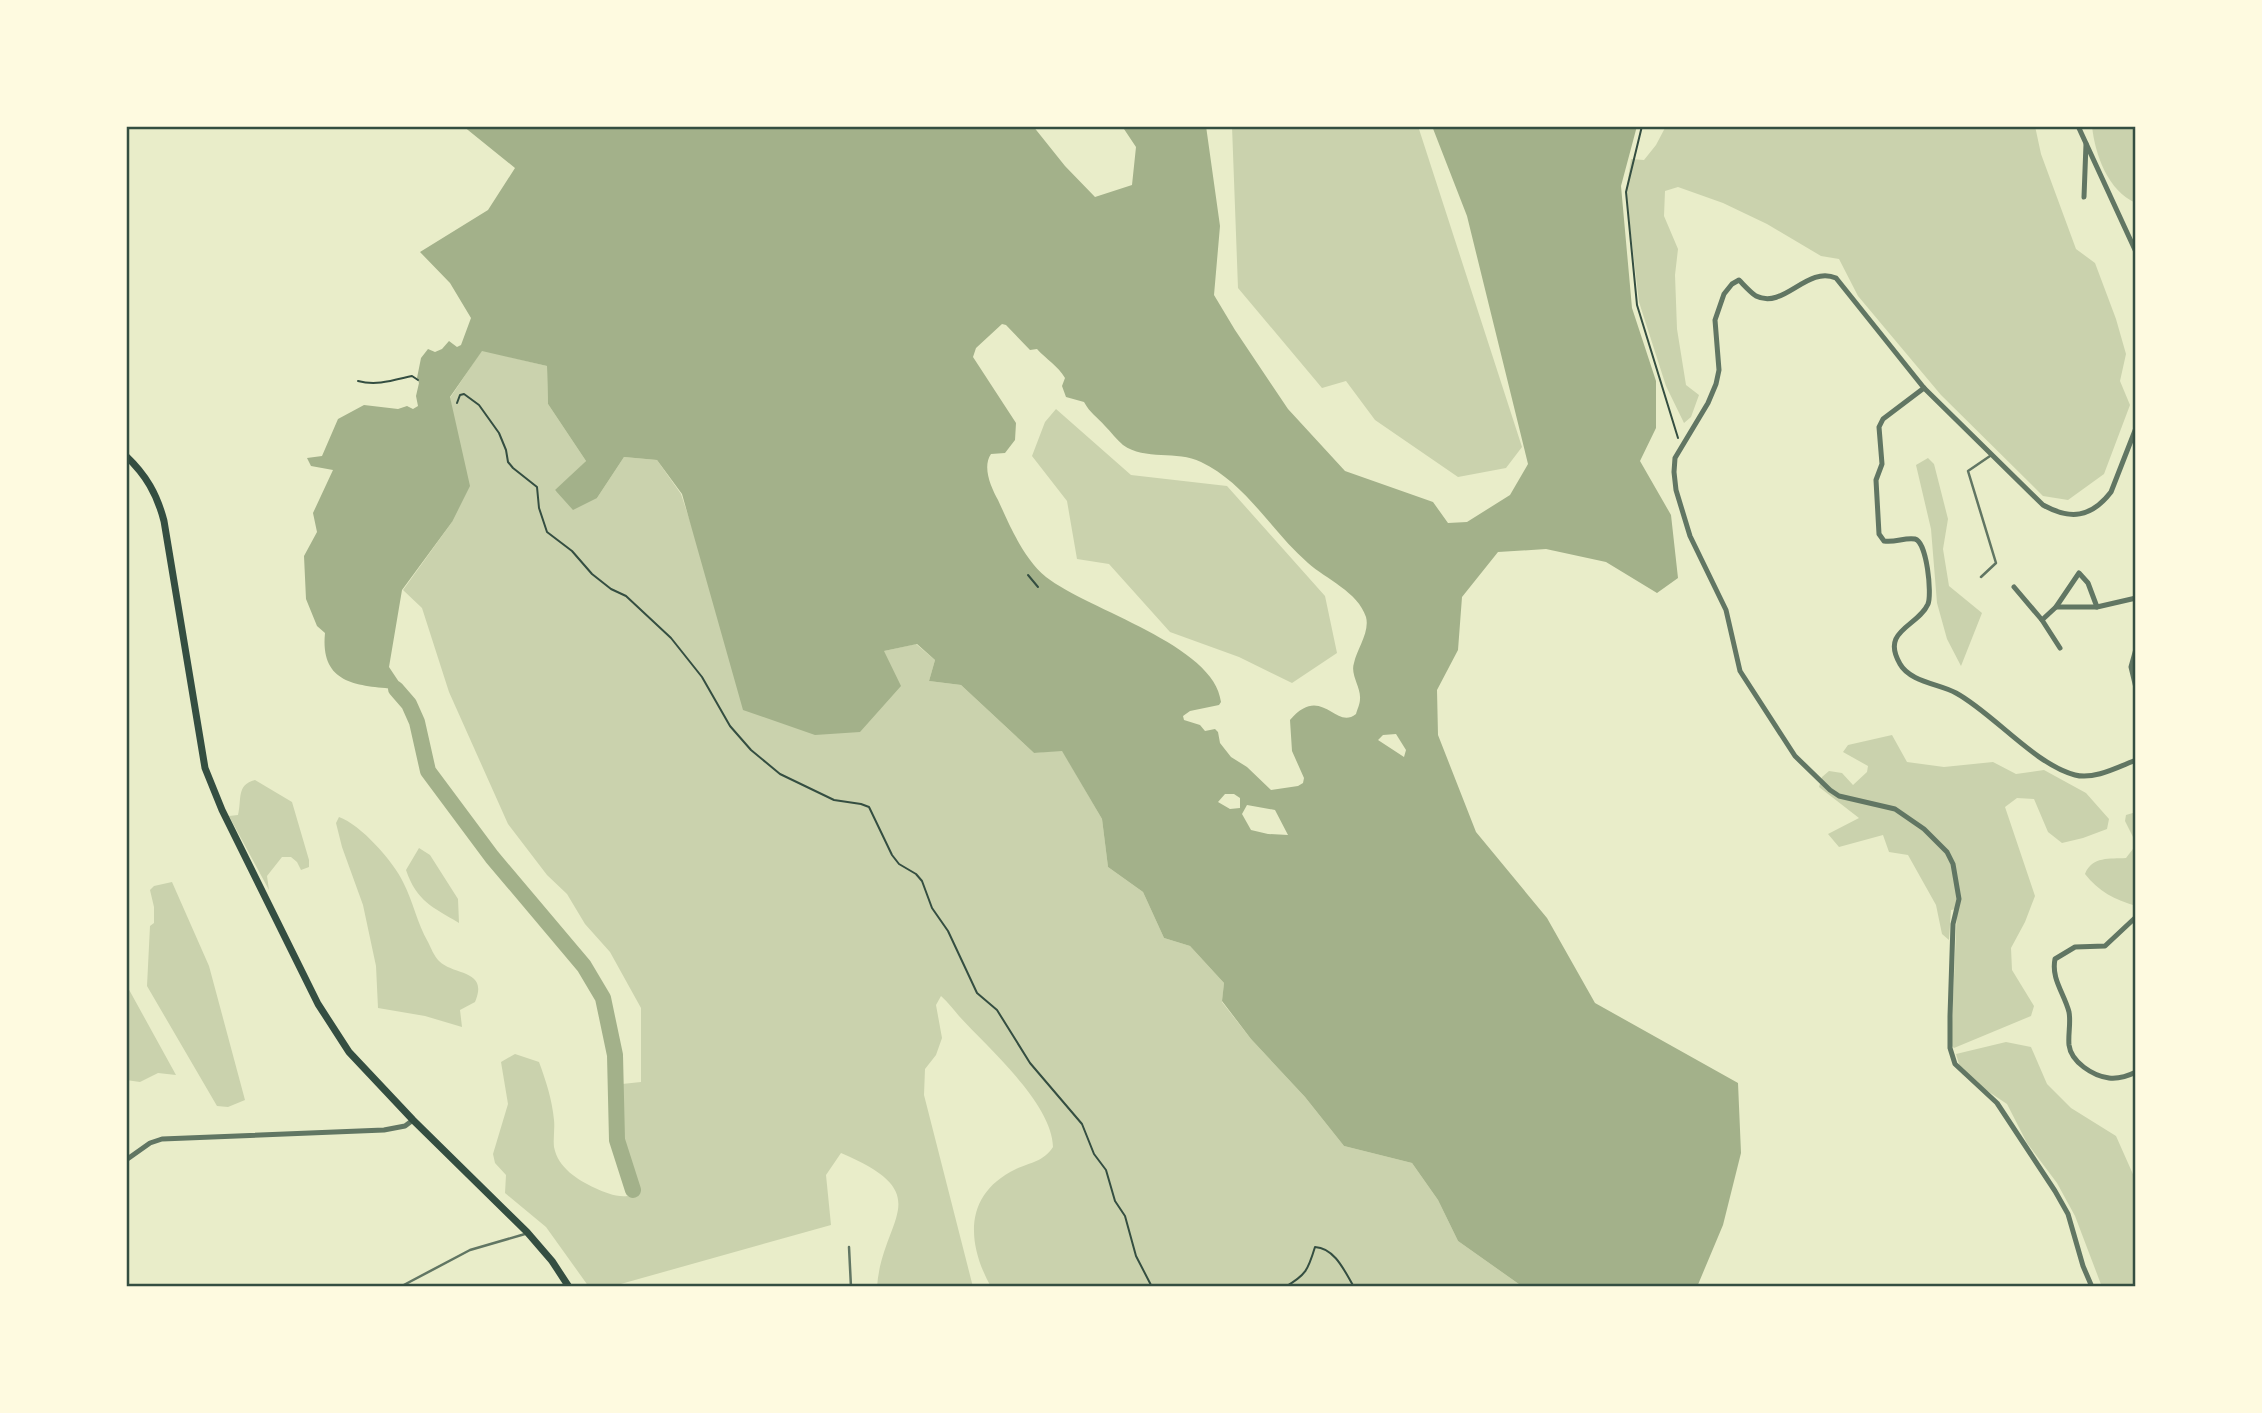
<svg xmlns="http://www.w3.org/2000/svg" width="2262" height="1413" viewBox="0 0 2262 1413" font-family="Commissioner,sans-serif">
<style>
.green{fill:#cad2ad}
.water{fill:#a3b18a;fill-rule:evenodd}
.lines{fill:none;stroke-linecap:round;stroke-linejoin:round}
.river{stroke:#a3b18a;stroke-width:16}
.path{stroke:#344e41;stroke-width:2}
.service{stroke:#617663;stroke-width:2.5}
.minor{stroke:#617663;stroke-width:5}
.secondary{stroke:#344e41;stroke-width:7}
.neatline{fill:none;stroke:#344e41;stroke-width:2.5}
</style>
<rect width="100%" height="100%" fill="#e9edc9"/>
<g class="green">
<polygon points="1232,126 1418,126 1522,447 1506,468 1458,477 1375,420 1346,381 1322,388 1238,288"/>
<polygon points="1666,126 2035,126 2041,154 2076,249 2095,263 2116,319 2126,354 2120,381 2130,405 2104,474 2068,500 2043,496 1941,395 1858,296 1839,259 1821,256 1767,224 1723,203 1678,187 1665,191 1664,216 1678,249 1675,275 1677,329 1686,385 1699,395 1691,417 1684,423 1666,386 1639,302 1626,192 1631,159 1644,160 1656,145"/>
<path d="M2092 126H2136V203C2108 191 2095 155 2092 126Z"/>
<path d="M482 350 547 366 548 404 586 461 555 491 597 498 624 457 657 460 681 494 693 530 884 651 916 644 935 660 929 681 961 685 1034 753 1062 750 1102 819 1108 867 1143 892 1164 938 1190 946 1224 983 1222 1002 1251 1039 1305 1097 1344 1146 1412 1163 1438 1200 1458 1241 1523 1287H991C966 1242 964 1194 1016 1169 1031 1162 1043 1162 1053 1147 1052 1103 987 1047 959 1016 953 1009 948 1002 941 996L936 1005 942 1038 936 1055 925 1069 924 1095 973 1287H877C882 1217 940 1195 841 1153L826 1175 831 1225 610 1287H589L546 1227 505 1193 506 1175 495 1163 493 1154 508 1104 501 1062 515 1054 539 1062C546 1081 552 1099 554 1120 555 1129 553 1138 554 1147 558 1168 578 1180 595 1188 606 1193 620 1199 632 1195L619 1136 622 1084 641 1082V1008L610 952 585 924 567 894 547 875 508 824 449 692 422 608 403 590 452 522 457 436 450 398Z"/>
<polygon points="1056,409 1131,475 1227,486 1325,596 1337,653 1292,683 1239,657 1170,632 1109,564 1077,559 1067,501 1032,456 1045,422"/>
<polygon points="1928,458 1934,464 1948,519 1943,549 1949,586 1982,613 1961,666 1947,639 1937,603 1931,529 1916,465"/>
<polygon points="1892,735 1907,762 1944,767 1993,762 2016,774 2044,770 2086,793 2109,819 2107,829 2083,838 2062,843 2048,832 2034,799 2017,798 2005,807 2035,896 2025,922 2011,948 2012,970 2034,1006 2031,1016 1954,1048 1951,1045 1957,909 1951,910 1949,940 1942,934 1936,905 1908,855 1889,852 1883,835 1839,847 1828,834 1859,818 1819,787 1822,777 1829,771 1842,773 1853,785 1867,772 1868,766 1843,752 1848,745"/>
<path d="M255 780 292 802 309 860V867L301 870 297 862 291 857H282L267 876 269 890 229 816 238 815C242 799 236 785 255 780Z"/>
<polygon points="2136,812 2136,843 2125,821 2126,815"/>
<path d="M339 817C360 824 394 862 403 882 413 901 417 923 428 942 431 948 434 956 439 961 454 976 489 969 475 1002L460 1010 462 1027 425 1016 378 1008 376 966 363 905 342 847 336 823Z"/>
<path d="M2136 845V906C2115 900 2098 891 2085 874 2092 856 2110 859 2126 858Z"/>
<path d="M419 848 430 855 458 899 459 923C433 907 417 902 406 870Z"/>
<polygon points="172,882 209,966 245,1100 228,1107 217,1106 147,986 150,926 154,923 154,907 150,890 154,886"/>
<polygon points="126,985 127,986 176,1075 158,1073 140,1082 126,1080"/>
<polygon points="2006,1042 2031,1047 2047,1084 2071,1108 2116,1136 2136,1181 2136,1287 2102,1287 2075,1216 2057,1183 2027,1143 2007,1104 1962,1074 1956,1054"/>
</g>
<path class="water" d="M463 126H1033L1065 166 1095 197 1132 185 1136 147 1122 126H1206L1220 226 1214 295 1235 330 1288 409 1345 471 1433 502 1448 523 1467 522 1510 495 1528 464 1467 216 1432 126H1637L1621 186 1632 308 1656 381V428L1640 461 1671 515 1678 578 1657 593 1606 562 1546 549 1498 552 1462 597 1458 650 1437 690 1438 735 1476 832 1547 918 1595 1003 1738 1083 1741 1153 1723 1225 1697 1287H1523L1458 1241 1438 1200 1412 1163 1344 1146 1305 1097 1251 1039 1222 1001 1224 983 1190 946 1164 938 1143 892 1108 867 1102 819 1062 751 1034 753 961 685 929 681 935 660 917 644 884 651 901 686 860 732 815 735 743 710 682 494 657 460 624 457 597 498 573 510 555 490 586 461 548 404 547 366 482 351 450 397 470 486 452 522 402 590 389 667 399 682 396 689C355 686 320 683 325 633L317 626 306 599 304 556 317 532 313 513 333 470 311 466 307 458 322 456 338 419 364 405 398 409 407 406 413 409 418 406 416 396 419 383 417 378 421 358 428 349 435 352 442 349 449 341 457 347 461 345 471 318 450 283 420 252 488 210 515 168ZM1002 324 1006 325 1030 350 1037 349C1046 359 1058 366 1065 378L1062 386 1066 397 1084 402C1090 413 1097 417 1105 426 1111 432 1117 440 1123 445 1145 461 1177 450 1201 462 1247 484 1271 531 1308 563 1326 579 1358 592 1366 617 1370 632 1357 649 1354 663 1350 675 1361 687 1360 699 1360 704 1357 710 1356 714 1335 731 1322 683 1290 720L1292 751 1304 778 1303 783 1298 786 1271 790 1247 767 1231 757 1220 743 1218 732 1215 729 1205 731 1200 725 1184 720 1183 716 1190 711 1219 705 1221 702C1215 645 1088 610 1046 577 1023 558 1010 526 998 500 991 487 982 467 991 454L1005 453 1015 440 1016 423 973 357 976 348ZM1396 734 1406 750 1404 757 1378 740 1383 735ZM1225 794H1234L1240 798V808L1230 809 1218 802ZM1247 805 1275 810 1288 835 1268 834 1251 830 1242 814Z"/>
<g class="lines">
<polyline class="river" points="396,689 409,704 417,722 428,771 492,857 584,966 603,998 615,1055 617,1140 633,1190"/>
<g class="path">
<polyline points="1642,126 1626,192 1637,305 1678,438"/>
<path d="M358 381C377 386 394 380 412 376L418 380"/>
<polyline points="457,403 460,395 464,394 479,405 499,433 506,450 508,462 513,468 537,487 539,508 547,532 572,551 592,574 611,589 626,596 671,638 702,677 730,726 751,750 780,774 834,800 861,804 869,807 892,855 899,864 916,874 922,881 932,908 948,931 977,993 997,1010 1030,1063 1082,1124 1094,1154 1106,1170 1115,1201 1125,1216 1136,1256 1152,1287"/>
<polyline points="1028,575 1038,587"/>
<path d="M1285 1287C1306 1275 1308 1270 1315 1247 1335 1248 1345 1272 1354 1287"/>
</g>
<g class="service">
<polyline points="1981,577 1996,563 1968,471 1990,456"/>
<polyline points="849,1247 851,1287"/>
<polyline points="400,1287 470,1250 525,1234"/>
</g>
<g class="minor">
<polyline points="2078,126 2136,252"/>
<polyline points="2084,197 2086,144"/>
<path d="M1924 388 1883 419 1879 427 1882 464 1876 480 1879 534 1884 541C1895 543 1905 537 1915 539 1927 542 1932 594 1928 604 1918 627 1880 630 1900 664 1910 682 1940 684 1956 693 1993 713 2034 764 2075 775 2094 780 2118 767 2136 760"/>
<polyline points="2014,587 2042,620 2056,607 2079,573 2088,583 2097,607"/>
<polyline points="2056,607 2097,607 2136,598"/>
<polyline points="2042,620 2060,648"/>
<polyline points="2136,649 2131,667 2136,688"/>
<path d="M2136 917 2105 946 2075 947 2055 959C2051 979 2064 993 2069 1012 2071 1022 2068 1034 2069 1045 2071 1062 2093 1076 2109 1078 2118 1079 2128 1076 2136 1072"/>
<polyline points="126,1160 150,1143 162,1139 384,1130 405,1126 413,1120"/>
<path d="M2092 1287 2083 1266 2068 1214 2055 1191 1997 1103 1955 1064 1950 1048V1016L1953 924 1959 899 1953 864 1947 852 1924 829 1895 809 1839 796 1830 790 1795 756 1740 671 1726 610 1690 536 1676 490 1674 472 1675 458 1708 403 1716 384 1719 370 1715 320 1724 294 1732 284 1739 280C1744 285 1750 292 1756 296 1784 310 1807 265 1836 278L1924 388 2043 505C2070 520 2091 518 2111 492L2136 428"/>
</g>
<path class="secondary" d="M126 456C146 475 157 494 164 521L205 768 222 810 318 1004 349 1052 413 1120 527 1232 552 1261 569 1287"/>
</g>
<rect width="2262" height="1413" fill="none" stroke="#fefae0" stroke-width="256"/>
<rect x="128" y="128" width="2006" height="1157" class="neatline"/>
</svg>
